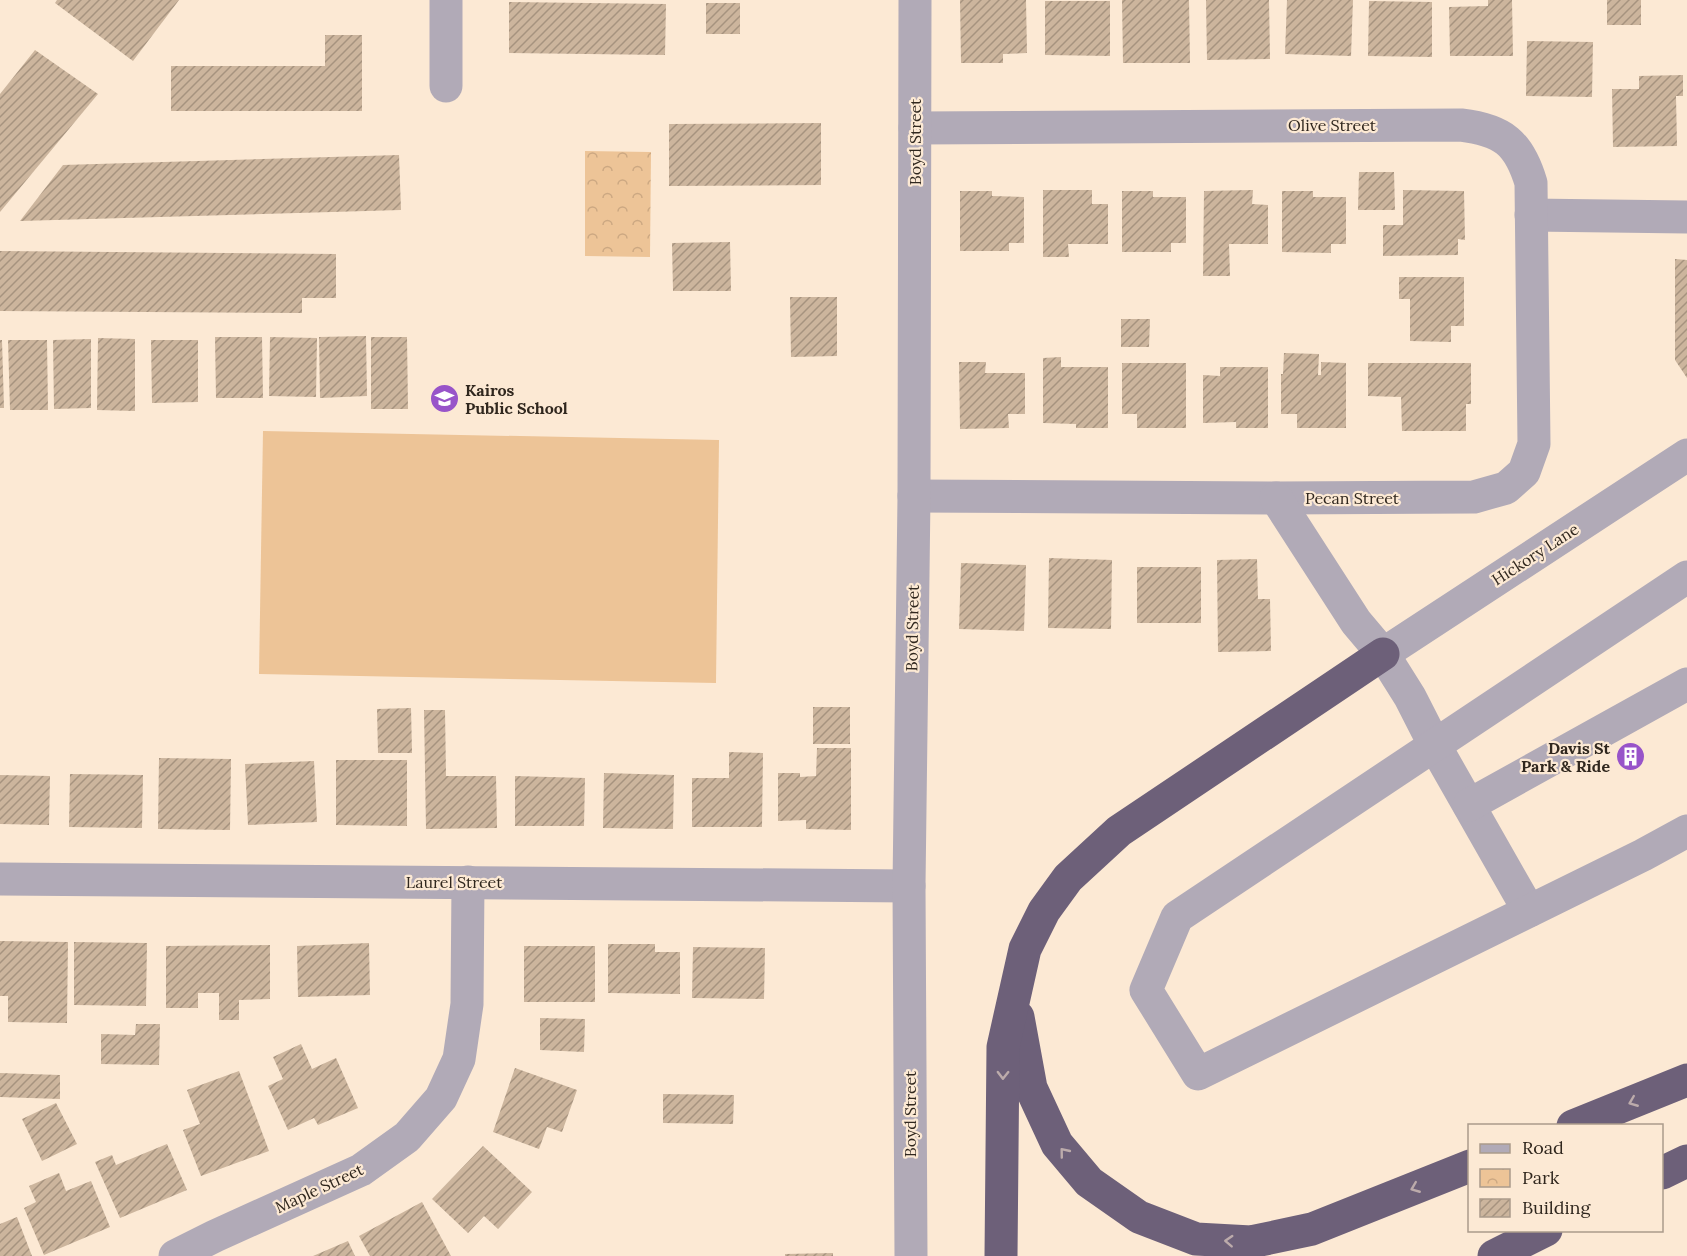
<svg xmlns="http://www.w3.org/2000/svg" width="1687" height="1256" viewBox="0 0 1687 1256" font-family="Lora,serif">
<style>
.grass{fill:#edc497}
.park{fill:url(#park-crowns)}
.building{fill:url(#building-hatch)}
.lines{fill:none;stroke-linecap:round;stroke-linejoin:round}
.minor{stroke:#b1aab7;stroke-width:33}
.highway{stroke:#6d6079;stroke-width:33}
.oneway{stroke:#bcabab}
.labels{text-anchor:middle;stroke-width:4.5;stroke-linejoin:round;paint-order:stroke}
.street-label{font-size:16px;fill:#30271e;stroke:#fce9d4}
.poi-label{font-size:16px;font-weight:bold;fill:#30271e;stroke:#fce9d4;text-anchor:start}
</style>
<defs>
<pattern id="park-crowns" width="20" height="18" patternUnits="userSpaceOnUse" patternTransform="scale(1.5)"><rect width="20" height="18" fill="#edc497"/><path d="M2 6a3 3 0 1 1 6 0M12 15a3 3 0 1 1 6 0" fill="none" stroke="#cca882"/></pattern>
<pattern id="building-hatch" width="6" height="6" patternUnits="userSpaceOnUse" patternTransform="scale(1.5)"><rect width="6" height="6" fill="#ccb59d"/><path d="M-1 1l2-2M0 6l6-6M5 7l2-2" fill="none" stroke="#a6937f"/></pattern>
</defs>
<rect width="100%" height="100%" fill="#fce9d4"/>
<polygon class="grass" points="263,431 719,440 716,683 259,674"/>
<polygon class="park" points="585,151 651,152 650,257 585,256"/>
<g class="building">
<polygon points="57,0 179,0 133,61 55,3"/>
<polygon points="960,0 1026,0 1027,53 1003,54 1003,63 961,63"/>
<polygon points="1122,0 1189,0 1190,63 1123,63"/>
<polygon points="1206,0 1269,0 1270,59 1207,60"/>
<polygon points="1287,0 1353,0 1351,56 1285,54"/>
<polygon points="1488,0 1512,0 1513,56 1450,56 1449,7 1488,6"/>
<rect x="1607" y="0" width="34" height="25"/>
<polygon points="1045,1 1110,1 1110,56 1045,55"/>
<polygon points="1369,1 1432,2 1432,57 1368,56"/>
<polygon points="509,2 666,4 665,55 509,53"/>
<rect x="706" y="3" width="34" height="31"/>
<polygon points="325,35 362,35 362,111 171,111 171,66 325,66"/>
<polygon points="1527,41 1593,42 1592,97 1526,96"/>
<polygon points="35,50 98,94 0,212 0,94"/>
<polygon points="1683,75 1683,96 1676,96 1677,146 1613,147 1612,89 1639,89 1639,76"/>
<polygon points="821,123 821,185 669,186 669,124"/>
<polygon points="399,155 401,210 20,221 63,165"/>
<polygon points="1359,172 1394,172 1395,210 1358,210"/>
<polygon points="1043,190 1092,190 1092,204 1108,204 1108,244 1068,244 1069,257 1043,257"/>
<polygon points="1253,190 1252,204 1268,205 1268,244 1229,244 1230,276 1203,276 1204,191"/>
<polygon points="1403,190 1464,191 1465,240 1458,239 1458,255 1383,256 1383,225 1403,225"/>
<polygon points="960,191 992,191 992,196 1024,197 1024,243 1009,243 1009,251 960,251"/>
<polygon points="1122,191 1153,191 1153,197 1186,197 1186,243 1171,243 1171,252 1122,252"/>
<polygon points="1282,191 1313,191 1313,197 1346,197 1346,244 1331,244 1331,253 1282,252"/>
<polygon points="730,242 731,291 673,291 672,243"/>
<polygon points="0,251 336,254 336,298 302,298 302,313 0,311"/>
<polygon points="1675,259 1687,260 1687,378 1675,360"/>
<polygon points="1399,277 1464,277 1464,326 1451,326 1451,342 1410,341 1410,299 1399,299"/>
<polygon points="790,297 837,297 837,356 791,357"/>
<polygon points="1121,319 1150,319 1149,347 1121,347"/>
<polygon points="366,336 367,396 320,398 319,337"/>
<polygon points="215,337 262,337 263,398 216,398"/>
<polygon points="270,337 317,338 316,397 269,396"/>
<polygon points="371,337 407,337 408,409 371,409"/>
<polygon points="98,338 135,339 135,411 97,410"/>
<polygon points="91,339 91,408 54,409 53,340"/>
<polygon points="0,340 2,340 4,408 0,408"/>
<polygon points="8,340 47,340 48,410 10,410"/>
<polygon points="151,340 198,340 198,402 152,403"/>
<polygon points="1284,353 1319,354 1318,375 1321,375 1321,362 1346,363 1346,428 1297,428 1297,414 1281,414 1281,374 1283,374"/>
<polygon points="1061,357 1061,367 1108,367 1108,428 1076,428 1076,424 1043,423 1043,358"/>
<polygon points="959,362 986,362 985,373 1025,373 1025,414 1008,414 1009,428 960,429"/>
<polygon points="1122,363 1186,363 1186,428 1137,428 1137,414 1122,414"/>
<polygon points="1368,363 1471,363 1471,404 1466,404 1466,431 1402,431 1401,397 1368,396"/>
<polygon points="1220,367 1268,367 1268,428 1236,428 1236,422 1203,423 1203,375 1220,376"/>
<polygon points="1049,558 1112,560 1111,629 1048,628"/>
<polygon points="1257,559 1258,599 1270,599 1271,651 1218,652 1217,560"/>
<polygon points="961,563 1026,565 1024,631 959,629"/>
<rect x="1137" y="567" width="64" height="56"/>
<rect x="813" y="707" width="37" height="37"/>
<polygon points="411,708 412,753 378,753 377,709"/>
<polygon points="424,710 445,710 446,776 496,776 497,828 426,829"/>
<polygon points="817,748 851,748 851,830 806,829 806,820 778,821 778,773 800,773 800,777 816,776"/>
<polygon points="1641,749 1644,756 1621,766 1618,759"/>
<polygon points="729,752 763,753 762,827 692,827 692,778 729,778"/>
<polygon points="159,758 231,759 230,830 158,829"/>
<polygon points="336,760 407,760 407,826 336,825"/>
<polygon points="314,761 317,822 248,825 245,764"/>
<polygon points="604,773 674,775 673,829 603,828"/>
<polygon points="70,774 143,775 142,828 69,827"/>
<polygon points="0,775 50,776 49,825 0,824"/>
<polygon points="515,776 585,778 584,826 515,826"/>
<polygon points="0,941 68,942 67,1023 8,1022 8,996 0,996"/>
<polygon points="74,942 147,943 146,1006 74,1005"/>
<polygon points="369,943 370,995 298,997 297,946"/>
<polygon points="608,944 655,944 655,952 680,952 680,994 608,993"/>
<polygon points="270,945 270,999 239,1000 239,1020 219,1020 219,993 198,993 198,1008 166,1008 166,946"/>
<rect x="524" y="946" width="71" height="56"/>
<polygon points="693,947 765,948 764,999 692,998"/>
<polygon points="540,1018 585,1019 584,1052 540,1050"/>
<polygon points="136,1024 160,1024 159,1065 101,1064 101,1034 135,1035"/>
<polygon points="301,1044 312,1069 336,1058 358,1108 318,1125 314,1118 288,1130 268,1086 283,1079 273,1057"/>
<polygon points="515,1068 577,1090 562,1132 547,1127 539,1149 493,1132"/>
<polygon points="239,1071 269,1151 201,1176 183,1130 200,1124 187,1090"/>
<polygon points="0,1073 60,1075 60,1099 0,1097"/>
<polygon points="663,1094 734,1095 733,1124 663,1123"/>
<polygon points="56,1103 77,1144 42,1161 22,1119"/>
<polygon points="167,1144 187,1190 120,1218 95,1162 112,1155 116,1165"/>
<polygon points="483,1146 532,1192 498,1229 484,1216 468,1233 432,1199"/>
<polygon points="59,1173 66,1191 91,1181 110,1227 44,1255 24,1208 36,1202 29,1186"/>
<polygon points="422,1202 451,1256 370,1256 359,1236"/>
<polygon points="17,1217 32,1256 0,1256 0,1224"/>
<polygon points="348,1241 355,1256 313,1256"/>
<polygon points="833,1253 833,1256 785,1256 785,1254"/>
</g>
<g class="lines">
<g class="minor">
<polyline points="446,86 446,0"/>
<polyline points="1531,215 1687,217"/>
<path d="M914 496 1276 498 1474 497 1506 488 1524 472 1534 444 1531 183C1519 143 1503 130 1461 125L915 128"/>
<polyline points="1276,498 1356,622 1383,654 1410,697 1435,746 1529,911"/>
<polyline points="1687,577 1177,917 1146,990 1198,1074 1643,855 1687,831"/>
<polyline points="1383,654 1687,455"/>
<polyline points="1469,805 1687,684"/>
<polyline points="0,879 909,886"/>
<polyline points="175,1256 215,1236 361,1170 407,1137 441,1098 459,1059 467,1004 468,882"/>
<polyline points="911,1256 909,886 914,496 915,0"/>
</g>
<g class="highway">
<polyline points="1018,1017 1031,1088 1057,1144 1089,1182 1139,1217 1196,1239 1251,1242 1312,1229 1470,1166"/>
<polyline points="1573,1126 1687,1080"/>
<polyline points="1662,1173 1687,1161"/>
<polyline points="1001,1256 1003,1047 1025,949 1044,911 1068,878 1119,831 1383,654"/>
<polyline points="1494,1256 1546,1230"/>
</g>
</g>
<defs><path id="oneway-chevron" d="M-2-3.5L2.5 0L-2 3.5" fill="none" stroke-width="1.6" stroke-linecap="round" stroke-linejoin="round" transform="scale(1.5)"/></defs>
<g class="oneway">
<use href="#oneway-chevron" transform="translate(1003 1075) rotate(91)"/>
<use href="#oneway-chevron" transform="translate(1633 1102) rotate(158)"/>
<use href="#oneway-chevron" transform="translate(1064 1152) rotate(-129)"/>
<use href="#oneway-chevron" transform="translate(1415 1188) rotate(158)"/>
<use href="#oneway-chevron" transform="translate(1229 1241) rotate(-177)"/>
</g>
<defs>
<symbol id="school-disc" viewBox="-11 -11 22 22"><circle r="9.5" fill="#9854c9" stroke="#fce9d4"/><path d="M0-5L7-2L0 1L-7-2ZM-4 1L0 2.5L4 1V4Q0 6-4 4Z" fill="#fff"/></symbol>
<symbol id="building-disc" viewBox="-11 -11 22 22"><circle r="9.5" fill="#9854c9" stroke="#fce9d4"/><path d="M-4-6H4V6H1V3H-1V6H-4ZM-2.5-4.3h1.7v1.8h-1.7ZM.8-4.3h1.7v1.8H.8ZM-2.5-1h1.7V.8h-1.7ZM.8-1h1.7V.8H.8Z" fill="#fff"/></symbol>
</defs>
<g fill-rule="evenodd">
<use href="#school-disc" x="428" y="382" width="33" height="33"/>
<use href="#building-disc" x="1614" y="740" width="33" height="33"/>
</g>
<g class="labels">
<g class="street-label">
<text x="1332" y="131">Olive Street</text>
<text transform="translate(915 142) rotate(-90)" y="6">Boyd Street</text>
<text x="1352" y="504">Pecan Street</text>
<text transform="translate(1535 554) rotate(-33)" y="6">Hickory Lane</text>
<text transform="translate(912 628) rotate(-89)" y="6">Boyd Street</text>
<text x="454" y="888">Laurel Street</text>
<text transform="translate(910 1114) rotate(-90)" y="6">Boyd Street</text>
<text transform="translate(319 1188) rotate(-25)" y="6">Maple Street</text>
</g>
<g class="poi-label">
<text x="465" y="396">Kairos<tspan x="465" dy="18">Public School</tspan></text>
<text x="1610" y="754" text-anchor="end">Davis St<tspan x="1610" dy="18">Park &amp; Ride</tspan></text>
</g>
</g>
<rect x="1468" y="1124" width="195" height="108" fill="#fce9d4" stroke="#aa9b8b" stroke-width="1.5"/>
<rect x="1480" y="1144" width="30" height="9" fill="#b1aab7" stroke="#aa9b8b" stroke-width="1.5"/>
<text x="1522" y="1154" font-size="18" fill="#30271e">Road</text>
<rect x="1480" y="1169" width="30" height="18" fill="url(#park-crowns)" stroke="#aa9b8b" stroke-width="1.5"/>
<text x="1522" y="1184" font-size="18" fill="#30271e">Park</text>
<rect x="1480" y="1199" width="30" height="18" fill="url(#building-hatch)" stroke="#aa9b8b" stroke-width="1.5"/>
<text x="1522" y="1214" font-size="18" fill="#30271e">Building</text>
</svg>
